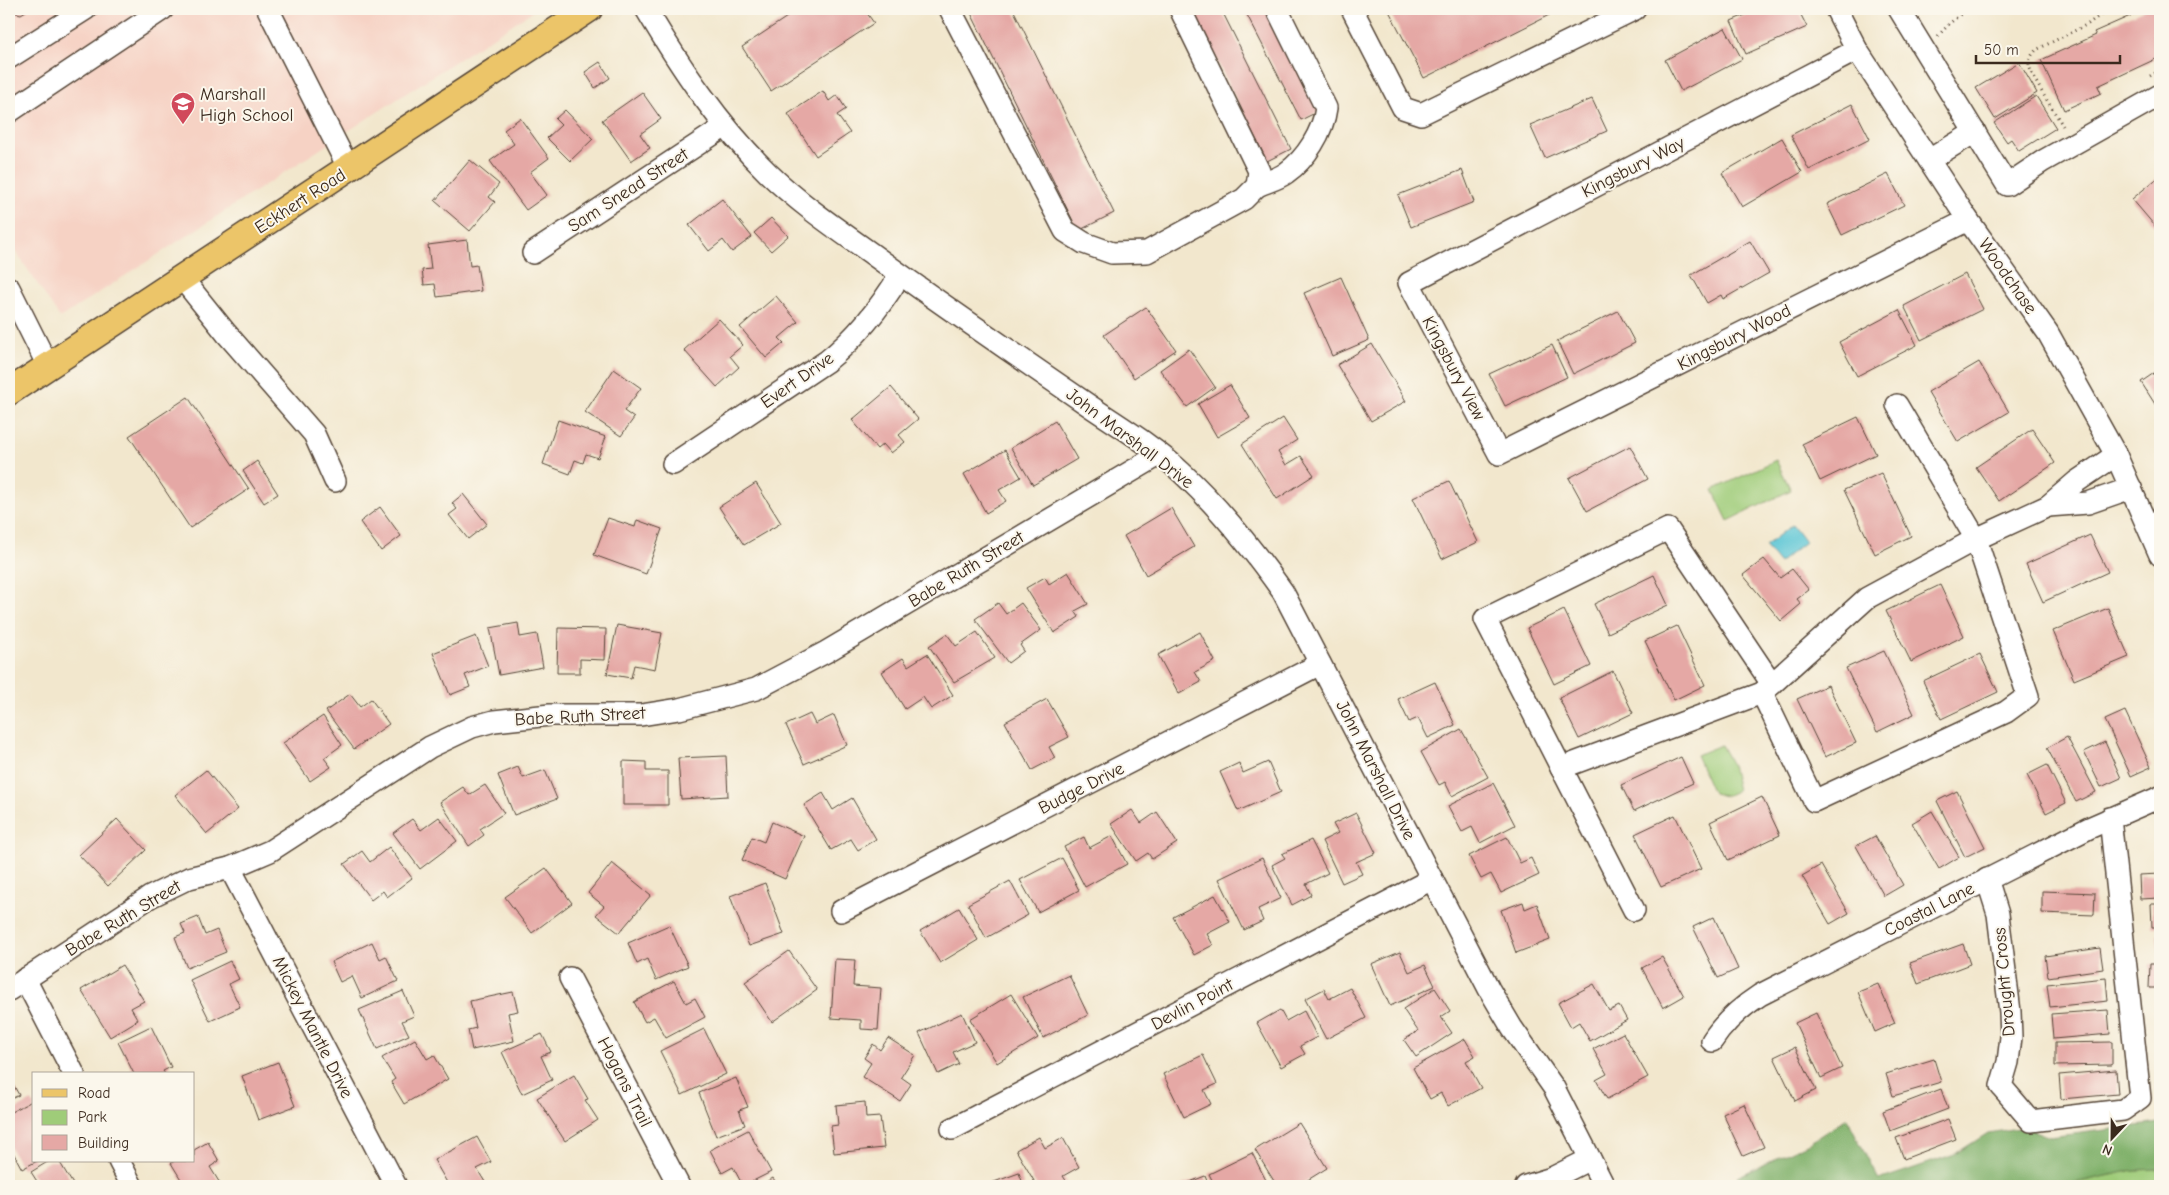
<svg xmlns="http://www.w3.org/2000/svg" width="2169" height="1195" viewBox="0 0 2169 1195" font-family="'Comic Neue',sans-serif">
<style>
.built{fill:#f6d2c4}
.green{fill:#9fcc79;stroke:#6d7b4c}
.forest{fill:#7fb069;stroke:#5d6d44}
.water{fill:#5bc6d6;stroke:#4b787a}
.building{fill:#e5a8a5}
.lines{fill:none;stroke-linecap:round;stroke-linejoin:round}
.minor-casing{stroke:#564638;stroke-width:24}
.major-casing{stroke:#564638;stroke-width:29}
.path{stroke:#564638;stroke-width:3;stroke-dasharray:1 4;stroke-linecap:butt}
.minor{stroke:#fff;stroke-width:21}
.major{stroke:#ecc569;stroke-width:26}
.labels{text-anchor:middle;stroke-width:4;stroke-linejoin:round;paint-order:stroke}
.poi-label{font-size:18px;fill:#3b2a1e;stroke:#fbf7ec;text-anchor:start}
.street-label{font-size:18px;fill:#3b2a1e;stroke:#fbf7ec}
</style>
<rect width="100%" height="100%" fill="#fbf7ec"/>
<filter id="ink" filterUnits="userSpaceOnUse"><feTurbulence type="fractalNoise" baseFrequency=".02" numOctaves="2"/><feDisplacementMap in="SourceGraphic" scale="10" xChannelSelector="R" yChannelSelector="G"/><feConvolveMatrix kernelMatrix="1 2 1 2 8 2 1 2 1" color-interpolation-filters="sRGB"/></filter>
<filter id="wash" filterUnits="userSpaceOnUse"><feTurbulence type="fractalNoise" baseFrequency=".0096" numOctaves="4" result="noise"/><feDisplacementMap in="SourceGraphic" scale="20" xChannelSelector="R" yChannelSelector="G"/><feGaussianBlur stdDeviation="1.12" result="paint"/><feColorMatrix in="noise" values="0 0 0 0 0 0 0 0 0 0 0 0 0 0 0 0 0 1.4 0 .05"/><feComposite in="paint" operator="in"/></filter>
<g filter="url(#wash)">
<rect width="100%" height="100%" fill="#f2e7cd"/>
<polygon class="built" points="9,9 536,9 60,318 9,241"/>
<g class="green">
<polygon points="1776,460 1791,490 1728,521 1713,490"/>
<polygon points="1721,745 1732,765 1738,790 1725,796 1713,793 1696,755"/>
<polygon points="2160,1169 2160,1186 2061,1186 2134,1170"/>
</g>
<polygon class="forest" points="1847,1118 1879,1180 1955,1154 1988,1133 2024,1127 2050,1137 2160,1123 2160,1169 2134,1170 2061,1186 1742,1186 1737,1177 1809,1143"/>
<polygon class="water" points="1792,525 1805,542 1779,563 1765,546"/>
<g id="blocks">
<g class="building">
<polygon points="9,9 29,9 21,14 9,11"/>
<polygon points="799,9 864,9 874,23 771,91 742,47"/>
<polygon points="969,9 1013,9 1114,213 1078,231"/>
<polygon points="1191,9 1221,9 1291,149 1267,161"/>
<polygon points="1244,9 1270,9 1321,110 1301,120"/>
<polygon points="1388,9 1561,9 1424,78"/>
<polygon points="1759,9 1798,9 1807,27 1746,54 1731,21"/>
<polygon points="2146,9 2152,9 2160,26 2160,57 2098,86 2101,93 2064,110 2041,60 2096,35 2094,32"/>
<polygon points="1725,28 1742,59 1681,91 1665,60"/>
<polygon points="600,62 610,78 595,88 585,72"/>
<polygon points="2019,62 2037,93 1995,119 1976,88"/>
<polygon points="823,91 829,101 837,95 846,109 837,115 850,133 816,156 788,114"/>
<polygon points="642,92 661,119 640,134 650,148 631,161 602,120"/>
<polygon points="2036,96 2056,128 2019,151 2011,139 2007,142 1994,123"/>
<polygon points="1592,99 1607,131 1545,158 1530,125"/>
<polygon points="1852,104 1870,139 1809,170 1791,135"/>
<polygon points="565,110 593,139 570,161 547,138 561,125 555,119"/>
<polygon points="520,118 549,158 530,172 547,195 526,210 490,161 514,144 504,130"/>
<polygon points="1782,138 1802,172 1742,207 1722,173"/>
<polygon points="470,160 499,184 489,197 495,202 470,231 435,201"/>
<polygon points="1462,170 1474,202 1411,227 1398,195"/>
<polygon points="1888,174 1904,205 1842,235 1827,204"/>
<polygon points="2160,176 2160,232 2132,199"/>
<polygon points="722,199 752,237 732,252 723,240 709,251 689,225"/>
<polygon points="771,218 788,236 771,251 754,233"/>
<polygon points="467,240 470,266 477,265 481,291 437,297 435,284 424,285 422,270 431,269 428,245"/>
<polygon points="1750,241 1769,273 1723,299 1721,295 1707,303 1691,275"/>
<polygon points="1965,274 1983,309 1921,340 1904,306"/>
<polygon points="1341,277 1369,340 1332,356 1304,293"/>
<polygon points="776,296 798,322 779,338 784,343 766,358 740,327"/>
<polygon points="1146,307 1176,350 1134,378 1104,335"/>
<polygon points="1899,310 1917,345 1857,376 1839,342"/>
<polygon points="1618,311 1635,343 1573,374 1557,341"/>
<polygon points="719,319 743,345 730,356 739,367 717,387 684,350"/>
<polygon points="1372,344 1406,401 1371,421 1337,365"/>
<polygon points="1552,345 1567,377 1505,406 1489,374"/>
<polygon points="1189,349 1215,387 1187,407 1160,370"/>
<polygon points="1979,362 2009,412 1958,442 1928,392"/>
<polygon points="614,369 641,388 624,411 634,418 621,436 585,412"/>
<polygon points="2160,369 2160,412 2141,382"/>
<polygon points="1230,385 1250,418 1217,437 1198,404"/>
<polygon points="891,387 918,419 899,435 905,442 891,453 883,444 877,449 852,420"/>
<polygon points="188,397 249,489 190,528 129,436"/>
<polygon points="1858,417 1876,454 1820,481 1802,444"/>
<polygon points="1283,418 1297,440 1278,452 1286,465 1301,456 1314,475 1277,499 1242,444"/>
<polygon points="558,420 606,437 598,458 586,454 583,463 575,460 570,474 543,464"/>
<polygon points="1055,421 1077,459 1033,485 1011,448"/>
<polygon points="2032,429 2055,463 1999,501 1976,467"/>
<polygon points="1630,446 1648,479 1587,511 1569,478"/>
<polygon points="1005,450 1021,477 999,490 1006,501 986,513 964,474"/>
<polygon points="257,461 278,494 264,503 243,471"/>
<polygon points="1881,473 1911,536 1875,554 1844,490"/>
<polygon points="1449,481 1478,542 1442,559 1413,498"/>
<polygon points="756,483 781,523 744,545 719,507"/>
<polygon points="463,494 487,524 468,539 449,515 457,509 452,503"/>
<polygon points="380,507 401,536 381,551 360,522"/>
<polygon points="1171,508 1194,547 1146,575 1124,536"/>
<polygon points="608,518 635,527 637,520 662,529 646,574 594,555"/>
<polygon points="2090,535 2108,572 2043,602 2026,564"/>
<polygon points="1764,559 1780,578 1792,569 1809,590 1797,599 1801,604 1781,621 1743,575"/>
<polygon points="1068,572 1088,604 1075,611 1079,617 1054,633 1026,588 1045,577 1049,584"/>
<polygon points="1654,575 1668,605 1608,633 1594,604"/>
<polygon points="1940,585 1964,636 1911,662 1886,611"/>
<polygon points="998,603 1006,614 1021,603 1041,630 1020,645 1024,651 1008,663 975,619"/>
<polygon points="2108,608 2129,657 2074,680 2053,631"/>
<polygon points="1564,610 1591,666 1554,684 1527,628"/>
<polygon points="518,623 520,637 537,634 543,667 499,675 490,628"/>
<polygon points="617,625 662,633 655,669 634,665 631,678 607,674"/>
<polygon points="1677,626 1705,685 1674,700 1645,641"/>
<polygon points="558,628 606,629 605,660 580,659 580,673 557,673"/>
<polygon points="977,632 995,658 954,682 929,646 947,634 956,646"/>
<polygon points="1200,632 1215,661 1195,672 1201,682 1179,694 1158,655"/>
<polygon points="476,636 488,666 465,675 470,687 450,695 433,653"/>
<polygon points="1884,651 1914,714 1877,732 1846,668"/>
<polygon points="927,654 953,695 931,709 923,697 905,709 882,672 903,658 908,666"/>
<polygon points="1980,654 1998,692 1941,719 1923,681"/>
<polygon points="1613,671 1633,713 1579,739 1559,698"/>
<polygon points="1435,682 1455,725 1428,738 1418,718 1409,722 1398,699"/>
<polygon points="1828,685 1856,743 1825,757 1797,699"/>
<polygon points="350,694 360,707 371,699 389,724 354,749 326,711"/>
<polygon points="1047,699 1069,737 1049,747 1055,758 1032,770 1005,722"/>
<polygon points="2125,711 2151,767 2131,776 2105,720"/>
<polygon points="810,714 815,724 834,715 847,745 804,764 786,725"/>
<polygon points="323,716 342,745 324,758 331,767 310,781 283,743"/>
<polygon points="1461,729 1488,777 1452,796 1445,782 1439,785 1421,752"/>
<polygon points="2067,737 2096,792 2076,802 2047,748"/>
<polygon points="2105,742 2121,778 2101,787 2084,752"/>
<polygon points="726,756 728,796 681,799 678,758"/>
<polygon points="1681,757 1693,783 1634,811 1621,785"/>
<polygon points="623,761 646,762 646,771 668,771 668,805 623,805"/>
<polygon points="1268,762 1281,792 1238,811 1220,772 1239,763 1243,773"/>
<polygon points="2047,765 2066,803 2046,813 2027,775"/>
<polygon points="518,767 523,778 545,770 557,799 514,815 498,775"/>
<polygon points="206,770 238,809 207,834 175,795"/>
<polygon points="1493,783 1515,825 1480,843 1472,827 1462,832 1448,806"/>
<polygon points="485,785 504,813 480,829 484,835 469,846 440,802 463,787 469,795"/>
<polygon points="1957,791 1985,847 1965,857 1937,801"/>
<polygon points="823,793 833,810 852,798 876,839 858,850 851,839 831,850 804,805"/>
<polygon points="1762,797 1780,835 1728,860 1710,822"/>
<polygon points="1132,810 1141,823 1157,812 1177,843 1152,859 1148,853 1136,861 1111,824"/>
<polygon points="1932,811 1959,857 1939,869 1912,823"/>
<polygon points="1356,813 1376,853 1356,862 1362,874 1342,883 1322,841 1338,833 1333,824"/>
<polygon points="1675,815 1701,869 1661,887 1635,834"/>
<polygon points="439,817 457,841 420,869 393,833 412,819 421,830"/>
<polygon points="117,819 146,850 108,886 79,855"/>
<polygon points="772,822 804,836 785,879 742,860 752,837 764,842"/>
<polygon points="1112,836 1127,864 1085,887 1064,847 1084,837 1089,848"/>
<polygon points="1875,836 1903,885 1884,896 1856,846"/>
<polygon points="1507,837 1520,863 1531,858 1539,875 1501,893 1491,874 1481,879 1469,856"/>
<polygon points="1311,840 1328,873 1306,884 1311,895 1292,905 1272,865 1285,858 1282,854"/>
<polygon points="389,847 412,878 387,897 383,891 371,900 344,864 362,851 370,862"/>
<polygon points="1062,858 1079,890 1038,912 1020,880"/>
<polygon points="1262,858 1281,898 1258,909 1263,921 1244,930 1219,879"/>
<polygon points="612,863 651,895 619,933 596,915 604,906 588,893"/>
<polygon points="1821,865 1849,913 1830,924 1802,876"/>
<polygon points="546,868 572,903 532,933 505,897"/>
<polygon points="2160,874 2160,898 2140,899 2139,875"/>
<polygon points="1010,881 1028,915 986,938 968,904"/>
<polygon points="765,883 784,934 749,946 730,896"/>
<polygon points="2042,891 2095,893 2094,915 2042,913"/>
<polygon points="1215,895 1230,922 1207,934 1213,945 1194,955 1173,917"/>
<polygon points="1523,902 1525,909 1537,904 1550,940 1516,953 1501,910"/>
<polygon points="2151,904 2160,904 2160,927 2152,927"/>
<polygon points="959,908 978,940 940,963 920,931"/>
<polygon points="198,917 205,935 217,930 226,952 187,968 175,937 185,933 181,924"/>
<polygon points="1714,917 1738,969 1718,978 1693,927"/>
<polygon points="669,925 688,966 656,980 647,959 637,964 628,943"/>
<polygon points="2157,935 2160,935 2160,960 2159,960"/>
<polygon points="372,942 380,959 386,956 398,981 362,998 352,976 340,982 331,962"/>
<polygon points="1963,944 1970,964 1918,984 1910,963"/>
<polygon points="2100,948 2103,969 2048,977 2045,956"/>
<polygon points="789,951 817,990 772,1022 745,982"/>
<polygon points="1400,952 1409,972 1425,965 1435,986 1390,1006 1371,964"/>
<polygon points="1662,957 1684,996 1663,1008 1642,968"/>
<polygon points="835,959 855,960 853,986 881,988 878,1030 861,1029 861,1020 831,1018"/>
<polygon points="230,961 239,979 229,984 240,1007 210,1021 190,980"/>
<polygon points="2150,964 2160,964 2160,988 2149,988"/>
<polygon points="122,965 144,1001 131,1008 138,1020 110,1037 81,990"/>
<polygon points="1069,975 1088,1015 1043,1038 1023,997"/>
<polygon points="2106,978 2108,1001 2050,1007 2047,984"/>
<polygon points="674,981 686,1003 695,998 705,1017 666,1038 654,1017 645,1022 634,1002"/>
<polygon points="1594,984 1609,1011 1619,1006 1627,1020 1590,1041 1579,1022 1571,1027 1558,1003"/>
<polygon points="1878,984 1895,1023 1875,1032 1858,992"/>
<polygon points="1350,988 1366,1018 1326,1039 1305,999 1324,989 1329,999"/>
<polygon points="1435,988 1450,1011 1441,1017 1452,1033 1416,1057 1404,1040 1418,1031 1403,1009"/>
<polygon points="403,991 414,1016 402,1021 409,1035 377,1049 359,1010"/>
<polygon points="513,992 518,1011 508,1013 514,1041 472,1050 468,1030 476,1028 470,1001"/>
<polygon points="2158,993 2160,993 2160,1016 2157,1016"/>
<polygon points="1011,994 1038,1038 997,1063 970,1019"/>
<polygon points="1280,1010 1286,1021 1304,1011 1317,1037 1300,1046 1305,1054 1281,1067 1257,1023"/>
<polygon points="2108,1010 2110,1034 2053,1039 2051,1014"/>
<polygon points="962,1013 975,1042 953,1052 959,1064 938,1074 919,1033"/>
<polygon points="1816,1013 1842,1068 1821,1078 1795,1023"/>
<polygon points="151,1026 171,1067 163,1071 165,1074 134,1074 118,1042"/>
<polygon points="704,1029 726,1074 682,1095 660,1051"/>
<polygon points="1623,1033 1648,1077 1607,1099 1596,1080 1607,1074 1593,1049"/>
<polygon points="542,1034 551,1052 541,1056 552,1080 522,1094 502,1052"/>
<polygon points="888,1038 915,1055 901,1077 911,1084 900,1101 862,1077 871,1063 864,1058 873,1044 880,1050"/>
<polygon points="415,1039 427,1059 434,1055 448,1079 404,1104 391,1082 395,1079 382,1058"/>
<polygon points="1465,1039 1475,1056 1466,1061 1481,1088 1448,1106 1441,1093 1430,1099 1413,1068"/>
<polygon points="2112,1042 2112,1065 2055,1066 2055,1043"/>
<polygon points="1795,1047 1816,1090 1795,1101 1774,1057"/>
<polygon points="1203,1055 1217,1084 1204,1090 1211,1104 1184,1117 1163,1074"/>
<polygon points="1934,1059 1941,1082 1893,1096 1886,1074"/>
<polygon points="278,1062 295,1106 258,1120 242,1076"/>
<polygon points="2116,1070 2118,1094 2061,1099 2059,1075"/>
<polygon points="574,1075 588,1099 585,1100 598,1120 565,1141 537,1098"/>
<polygon points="9,1077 19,1095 9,1100"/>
<polygon points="736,1078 748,1107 739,1110 745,1125 716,1136 699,1093"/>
<polygon points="1941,1089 1948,1109 1890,1131 1883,1111"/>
<polygon points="32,1101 34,1105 34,1161 37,1161 22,1169 9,1145 9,1113"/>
<polygon points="865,1102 866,1118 880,1117 884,1148 834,1153 831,1126 838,1125 836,1105"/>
<polygon points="1744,1104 1764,1147 1743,1156 1723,1114"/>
<polygon points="1948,1119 1956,1139 1904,1159 1896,1138"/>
<polygon points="1299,1123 1327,1168 1298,1186 1277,1186 1255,1150"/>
<polygon points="748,1130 771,1172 743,1186 733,1167 722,1173 710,1150"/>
<polygon points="477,1137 491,1162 477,1169 485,1182 477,1186 449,1186 434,1160"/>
<polygon points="1039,1137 1045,1148 1063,1138 1079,1167 1063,1176 1067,1182 1059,1186 1037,1186 1016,1150"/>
<polygon points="208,1142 219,1161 210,1167 221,1185 185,1186 171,1163 175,1161 194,1161 194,1150"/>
<polygon points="1252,1153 1269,1186 1215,1186 1209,1174"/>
<polygon points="49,1161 59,1161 74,1186 40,1186 31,1172"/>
<polygon points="1019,1173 1024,1186 983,1186"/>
<polygon points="1205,1176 1209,1186 1180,1186"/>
<polygon points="773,1178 778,1186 759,1186"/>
</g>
</g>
</g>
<g filter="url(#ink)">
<use href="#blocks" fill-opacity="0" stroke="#564638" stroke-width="1"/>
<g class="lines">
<defs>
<g id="minor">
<polyline points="268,9 349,169"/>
<path d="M646 9C681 68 719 125 768 173 800 204 837 229 872 254 941 304 1011 352 1081 400 1114 423 1151 444 1181 472 1220 508 1252 548 1283 592L1489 989 1512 1028 1554 1088 1604 1186"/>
<polyline points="950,9 1065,231 1084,243 1112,253 1147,252 1244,199 1257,186 1259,171 1180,9"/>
<polyline points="1352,9 1403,108 1421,114 1635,9"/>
<polyline points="1836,9 1857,50 1968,220 2048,333 2116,455 2160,555"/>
<polyline points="1899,9 2007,185 2043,161 2160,95"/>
<polyline points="1857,50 1409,283 1499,454 1968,220"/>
<polyline points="9,58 86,9"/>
<polyline points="9,112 163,9"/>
<polyline points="1929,160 1975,132"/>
<path d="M1257 186C1266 182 1278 179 1286 173 1306 159 1323 132 1326 108L1277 9"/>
<polyline points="533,253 724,127"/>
<polyline points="182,278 226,333 314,434 335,481"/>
<polyline points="9,288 48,366"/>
<path d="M673 464 827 361C858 336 880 308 900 275"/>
<polyline points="2048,506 2088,503 2131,488"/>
<polyline points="1762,693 1814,801 2006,712 2028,696 1976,539 1897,405"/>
<polyline points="1561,768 1762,693 1867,598 1976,539 2048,506 2076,482 2116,455"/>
<polyline points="230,868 396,1186"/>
<polyline points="1987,879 1998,914 2010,1012 2011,1037 2008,1062 2001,1086 2031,1121 2123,1110 2140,1098 2110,818"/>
<polyline points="1634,910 1485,619 1668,529 1772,684"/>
<polyline points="841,911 1320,664"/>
<polyline points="570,978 679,1186"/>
<polyline points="25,979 74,1074"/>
<polyline points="9,990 150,897 189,878 230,868 270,851 430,747 472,727 494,721 550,715 641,715 679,709 756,689 826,652 1159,455"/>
<path d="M1712 1041C1725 1021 1740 1008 1760 995L2089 828 2160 797"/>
<polyline points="952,1129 1432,879"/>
<polyline points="119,1161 132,1186"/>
<polyline points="1526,1186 1552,1178 1590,1159"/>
</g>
<polyline id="major" points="9,392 589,9"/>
</defs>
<use href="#minor" class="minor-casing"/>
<use href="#major" class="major-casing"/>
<g class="path">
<polyline points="2150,9 2160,21"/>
<polyline points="1938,36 1950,23 1967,9"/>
<polyline points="2150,76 2160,70"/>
<path d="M2063 126C2056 114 2030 76 2029 64 2029 58 2033 54 2036 50L2088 24 2109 9"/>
</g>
<use href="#minor" class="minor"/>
<use href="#major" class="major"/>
</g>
</g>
<defs>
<symbol id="school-pin" viewBox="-11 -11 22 30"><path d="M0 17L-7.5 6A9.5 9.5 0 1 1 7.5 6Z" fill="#d1495b" stroke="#fbf7ec"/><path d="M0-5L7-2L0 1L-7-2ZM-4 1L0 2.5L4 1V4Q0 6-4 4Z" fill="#fff"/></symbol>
</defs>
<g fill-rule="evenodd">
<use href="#school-pin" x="169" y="90" width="28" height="38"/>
</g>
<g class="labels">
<g class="poi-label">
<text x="200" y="100">Marshall<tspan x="200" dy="21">High School</tspan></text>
</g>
<g class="street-label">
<text transform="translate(1633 167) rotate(-27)" y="6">Kingsbury Way</text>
<text transform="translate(628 190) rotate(-33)" y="6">Sam Snead Street</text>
<text transform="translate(300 201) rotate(-33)" y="6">Eckhert Road</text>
<text transform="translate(2008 276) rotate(55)" y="6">Woodchase</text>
<text transform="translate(1734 337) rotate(-27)" y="6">Kingsbury Wood</text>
<text transform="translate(1454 368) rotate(62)" y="6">Kingsbury View</text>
<text transform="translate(797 380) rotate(-35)" y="6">Evert Drive</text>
<text transform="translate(1130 438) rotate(37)" y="6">John Marshall Drive</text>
<text transform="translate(966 569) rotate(-31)" y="6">Babe Ruth Street</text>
<text transform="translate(580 716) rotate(-3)" y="6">Babe Ruth Street</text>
<text transform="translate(1376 770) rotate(63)" y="6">John Marshall Drive</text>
<text transform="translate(1081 788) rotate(-27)" y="6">Budge Drive</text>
<text transform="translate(1929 909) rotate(-27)" y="6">Coastal Lane</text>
<text transform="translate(123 918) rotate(-31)" y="6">Babe Ruth Street</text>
<text transform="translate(2004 982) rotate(-95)" y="6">Drought Cross</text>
<text transform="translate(1192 1004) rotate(-28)" y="6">Devlin Point</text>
<text transform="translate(313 1027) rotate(63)" y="6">Mickey Mantle Drive</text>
<text transform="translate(625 1082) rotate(63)" y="6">Hogans Trail</text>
</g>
</g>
<rect width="2169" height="1195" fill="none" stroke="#fbf7ec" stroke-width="30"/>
<rect x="32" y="1072" width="162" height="90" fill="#fbf7ec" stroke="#aea59a"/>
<rect x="42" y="1089" width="25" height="8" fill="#ecc569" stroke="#aea59a"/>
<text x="78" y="1098" font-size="15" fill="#3b2a1e">Road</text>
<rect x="42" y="1110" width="25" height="15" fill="#9fcc79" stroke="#aea59a"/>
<text x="78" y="1122" font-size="15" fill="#3b2a1e">Park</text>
<rect x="42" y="1135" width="25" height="15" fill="#e5a8a5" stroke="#aea59a"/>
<text x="78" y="1148" font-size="15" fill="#3b2a1e">Building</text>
<g transform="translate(2112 1138) rotate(202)" stroke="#fbf7ec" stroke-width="4" paint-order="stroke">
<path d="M0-4L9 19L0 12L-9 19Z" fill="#3b2a1e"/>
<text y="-8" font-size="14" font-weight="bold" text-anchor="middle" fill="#3b2a1e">N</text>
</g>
<path d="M1976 55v8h144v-8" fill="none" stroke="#3b2a1e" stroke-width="2.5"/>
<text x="1984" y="55" font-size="15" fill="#3b2a1e" stroke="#fbf7ec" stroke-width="4" paint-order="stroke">50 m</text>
</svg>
